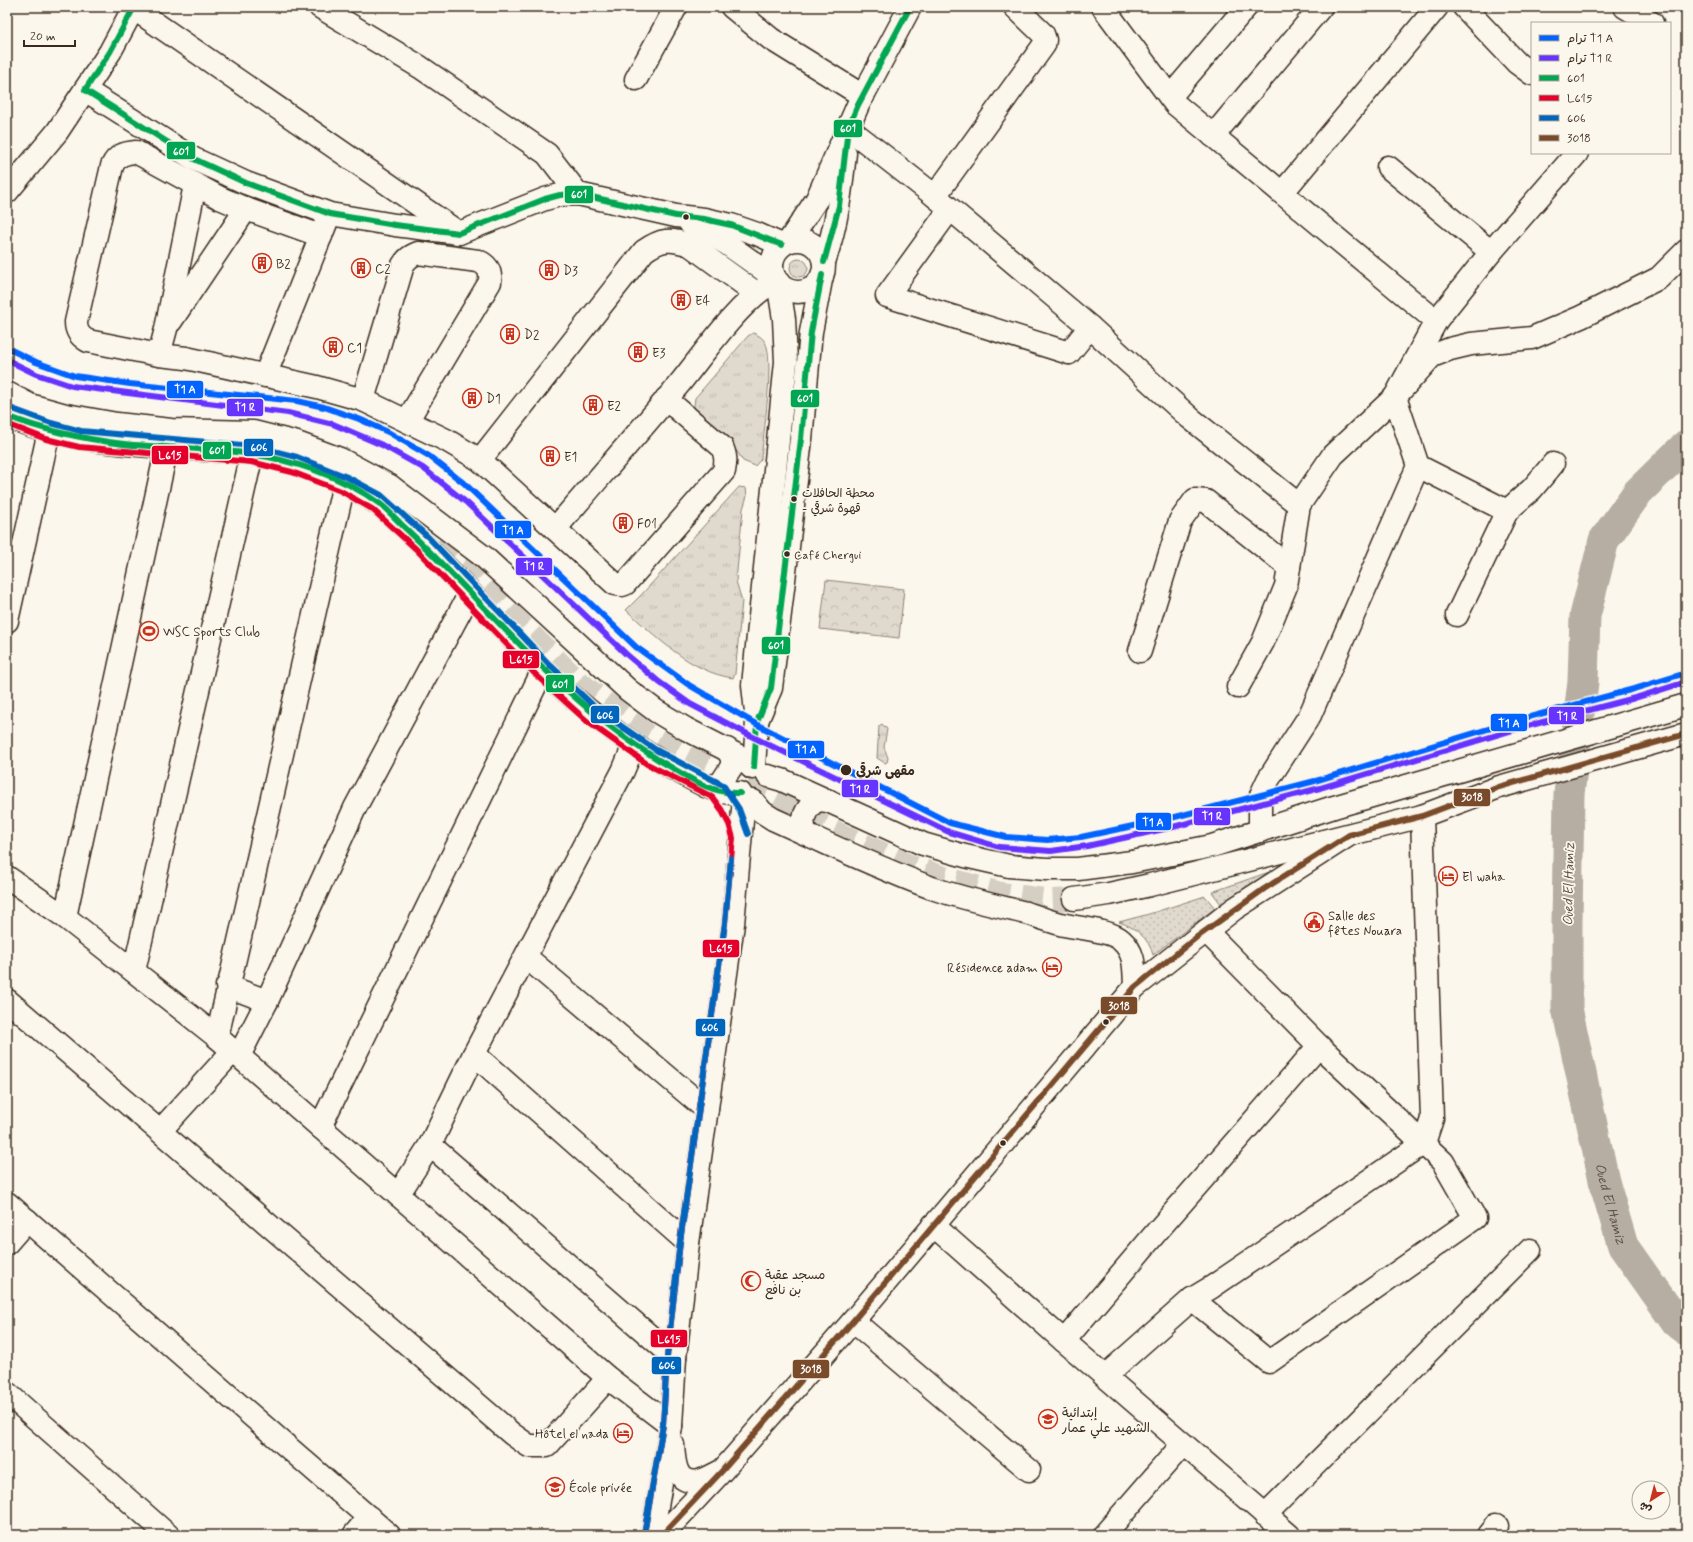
<svg xmlns="http://www.w3.org/2000/svg" width="1693" height="1542" viewBox="0 0 1693 1542" font-family="Mynerve,'Playpen Sans Arabic',sans-serif">
<style>
.grass{fill:url(#grass-tufts);stroke:#8d8276}
.park{fill:url(#park-crowns);stroke:#8d8276}
.garden{fill:url(#garden-dots);stroke:#8d8276}
.lines{fill:none;stroke-linecap:round;stroke-linejoin:round}
.river{stroke:#b6aea2;stroke-width:31}
.major-tunnel{stroke:#d5cec3;stroke-width:22;stroke-dasharray:22 11;stroke-linecap:butt}
.minor-casing{stroke:#3b2a1e;stroke-width:25}
.major-casing{stroke:#3b2a1e;stroke-width:25}
.minor{stroke:#fbf7ec;stroke-width:22}
.major{stroke:#fbf7ec;stroke-width:22}
.bus-1-casing{stroke:#fbf7ec;stroke-width:9}
.bus-2-casing{stroke:#fbf7ec;stroke-width:9}
.bus-3-casing{stroke:#fbf7ec;stroke-width:9}
.bus-4-casing{stroke:#fbf7ec;stroke-width:9}
.bus-1{stroke:#00a651;stroke-width:6}
.bus-2{stroke:#e4002b;stroke-width:6}
.bus-3{stroke:#0065bd;stroke-width:6}
.bus-4{stroke:#7a4b2a;stroke-width:6}
.tram-1-casing{stroke:#fbf7ec;stroke-width:9}
.tram-2-casing{stroke:#fbf7ec;stroke-width:9}
.tram-1{stroke:#0363ff;stroke-width:6}
.tram-2{stroke:#63f;stroke-width:6}
.bus-dot{fill:#3b2a1e;stroke:#fbf7ec;stroke-width:1.5}
.labels{text-anchor:middle;stroke-width:3.5;stroke-linejoin:round;paint-order:stroke}
.bus-label{font-size:12px;fill:#3b2a1e;stroke:#fbf7ec;text-anchor:start}
.poi-label{font-size:13px;fill:#3b2a1e;stroke:#fbf7ec;text-anchor:start}
.stop-label{font-size:13px;font-weight:bold;fill:#3b2a1e;stroke:#fbf7ec;text-anchor:start}
.water-label{font-size:14px;font-style:italic;fill:#605246;stroke:#fbf7ec}
.line-badge{stroke:#fbf7ec;stroke-width:1.5}
.badge-label{font-size:11px;text-anchor:middle;font-weight:bold;fill:#fff}
</style>
<defs>
<pattern id="grass-tufts" width="24" height="20" patternUnits="userSpaceOnUse"><rect width="24" height="20" fill="#dfd9ce"/><path d="M3 7l-1-3M5 7V3M7 7l1-3M15 17l-1-3M17 17v-4M19 17l1-3" fill="none" stroke="#c0bab0"/></pattern>
<pattern id="park-crowns" width="20" height="18" patternUnits="userSpaceOnUse"><rect width="20" height="18" fill="#dfd9ce"/><path d="M2 6a3 3 0 1 1 6 0M12 15a3 3 0 1 1 6 0" fill="none" stroke="#c0bab0"/></pattern>
<pattern id="garden-dots" width="8" height="8" patternUnits="userSpaceOnUse"><rect width="8" height="8" fill="#dfd9ce"/><path d="M2 2h.1M6 6h.1" fill="none" stroke="#c0bab0" stroke-width="1.8" stroke-linecap="round"/></pattern>
</defs>
<rect width="100%" height="100%" fill="#fbf7ec"/>
<filter id="ink" filterUnits="userSpaceOnUse"><feTurbulence type="fractalNoise" baseFrequency=".025" numOctaves="2"/><feDisplacementMap in="SourceGraphic" scale="8" xChannelSelector="R" yChannelSelector="G"/><feConvolveMatrix kernelMatrix="1 2 1 2 8 2 1 2 1" color-interpolation-filters="sRGB"/></filter>
<g filter="url(#ink)">
<g class="grass">
<circle cx="799" cy="268" r="9"/>
<path d="M753 333C758 335 762 337 765 342 775 357 763 438 761 459L755 466 743 461 734 447 695 411 694 405 695 398 748 336Z"/>
<path d="M739 487 746 488 747 496 743 509 736 581 742 601 735 674 733 678C690 672 657 637 626 610L642 594Z"/>
<polygon points="882,724 887,729 884,747 888,758 887,762 885,763 877,758 879,726"/>
</g>
<polygon class="park" points="826,580 904,589 899,638 820,629"/>
<g class="garden">
<polygon points="1269,872 1221,904 1212,892"/>
<path d="M1205 896 1215 908 1153 955C1149 938 1135 927 1119 922L1149 914Z"/>
</g>
<g class="lines">
<path class="river" id="s1" d="M1686 445 1638 492 1604 540 1585 616 1583 682 1569 794 1567 921V1008L1605 1185 1623 1246 1678 1324 1686 1330"/>
<polyline class="major-tunnel" points="435,545 476,579 578,681 645,733 679,752 832,830 914,867 944,877 1001,893 1052,900 1074,899"/>
<defs>
<g id="minor">
<polyline points="320,7 420,67 547,154 578,194"/>
<polyline points="732,7 771,39 863,96"/>
<polyline points="1103,7 1175,104 1436,321 1491,252 1577,153"/>
<polyline points="1464,7 1517,63 1532,74"/>
<polyline points="1625,7 1652,23"/>
<polyline points="133,8 459,233"/>
<polyline points="636,79 676,7"/>
<polyline points="1170,97 1246,7"/>
<polyline points="848,128 935,196 1090,327 1190,418 1299,505 1333,455 1395,397 1432,356 1450,349 1471,344 1532,338 1581,317 1659,278 1686,251"/>
<polyline points="1213,136 1321,7"/>
<polyline points="1388,167 1491,252"/>
<polyline points="1282,193 1437,7"/>
<polyline points="935,196 1044,45 1045,40 1043,34 1015,7"/>
<polyline points="950,209 887,296 1069,353 1090,327"/>
<path d="M321 236 246 209 220 198 136 152C124 153 117 155 112 166L76 322C76 331 79 336 88 341L159 355 186 358 317 387 363 400 446 440 480 460 615 584 622 585 625 584 724 471C726 461 726 456 722 447L666 399"/>
<polyline points="171,321 246,209"/>
<polyline points="159,355 166,329 195,185"/>
<polyline points="265,376 326,223"/>
<path d="M363 400 403 265C407 258 411 256 418 253L478 261C488 265 491 271 490 282L407 421"/>
<path d="M480 460 644 251C661 239 670 238 690 245L756 293"/>
<polyline points="1418,466 1507,511"/>
<path d="M555 529C597 480 639 432 680 383 705 352 735 308 767 286"/>
<polyline points="1457,615 1507,511 1532,489 1553,464"/>
<polyline points="7,621 49,431"/>
<polyline points="1140,651 1180,521 1195,500 1206,501 1289,567"/>
<polyline points="1238,687 1263,642 1286,586 1299,505"/>
<polyline points="1260,831 1260,804 1261,795 1268,780 1310,715 1418,466 1395,397 1436,321"/>
<polyline points="7,877 65,917 217,1037 608,1378 671,1426"/>
<polyline points="65,917 167,447"/>
<polyline points="526,957 707,1110"/>
<polyline points="134,971 252,454"/>
<polyline points="227,986 267,1001"/>
<polyline points="7,1000 512,1434 529,1446 547,1446 608,1378"/>
<polyline points="217,1037 344,484"/>
<polyline points="474,1054 688,1243"/>
<polyline points="239,1056 267,1001 355,808 470,593"/>
<polyline points="320,1127 543,670"/>
<polyline points="160,1131 233,1051"/>
<polyline points="430,1145 675,1358"/>
<polyline points="398,1195 430,1145 474,1054 623,771 634,745"/>
<polyline points="7,1243 27,1220"/>
<polyline points="1192,1299 1269,1362 1475,1218 1443,1162 1319,1046 1206,931"/>
<polyline points="853,1321 1029,1470"/>
<polyline points="1064,1341 1159,1229 1319,1046"/>
<polyline points="1105,1376 1192,1299 1212,1287 1424,1143 1432,1119 1422,816"/>
<polyline points="7,1393 168,1535"/>
<polyline points="1265,1515 1530,1250"/>
<polyline points="354,1535 369,1517"/>
<polyline points="1104,1535 1183,1444"/>
<polyline points="1488,1535 1496,1525"/>
</g>
<g id="major">
<polyline points="85,90 194,159 246,183 330,214 395,225 459,233 545,199 560,195 578,194 676,216 704,219 731,225 757,234 782,245"/>
<polyline points="7,192 57,132 110,52 134,7"/>
<polyline points="690,223 727,244 775,278"/>
<circle cx="798" cy="266" r="26"/>
<polyline points="789,241 817,199 858,105 910,7"/>
<path d="M824 262C837 224 841 192 845 153"/>
<polyline points="7,393 30,405 66,415 117,424 171,430 253,432 297,443 340,459 390,486 401,496"/>
<path d="M7 416C68 444 138 445 204 450 219 451 236 451 252 454 300 461 348 483 388 510"/>
<polyline points="390,486 484,557 628,690 656,711 686,729 739,756 752,768"/>
<path d="M377 502C392 516 407 529 422 543 464 583 501 629 543 670 586 711 631 747 683 774 702 784 719 795 740 793"/>
<polyline points="757,721 771,688 801,439 811,332 822,275"/>
<polyline points="754,767 757,722 753,685 786,362 784,319 778,282"/>
<polyline points="768,776 782,780 923,844 965,856 1009,866 1046,869 1078,869 1132,862 1212,846 1334,807 1686,705"/>
<polyline points="705,786 716,785 721,783 732,766 732,758 727,749"/>
<path d="M753 801 762 812 773 819C826 843 878 868 932 888 964 899 993 905 1026 913 1037 916 1048 921 1060 924 1075 928 1111 930 1121 940 1136 953 1134 969 1135 987"/>
<path d="M806 833C800 820 805 809 817 800L829 801"/>
<polyline points="1074,899 1109,894 1150,885 1422,816 1499,787 1686,734"/>
<polyline points="7,1203 389,1535"/>
<polyline points="933,1225 1064,1341 1289,1535"/>
<path d="M673 1445C674 1461 675 1485 698 1481 705 1480 713 1475 719 1472"/>
<polyline points="652,1535 671,1426 675,1358 688,1243 733,924 744,798"/>
<polyline points="662,1535 722,1471 853,1321 1135,987 1234,909 1349,835"/>
</g>
</defs>
<use href="#minor" class="minor-casing"/>
<use href="#major" class="major-casing"/>
<use href="#minor" class="minor"/>
<use href="#major" class="major"/>
<defs>
<g id="bus-1">
<polyline points="134,7 110,52 85,90 194,159 246,183 330,214 395,225 459,233 545,199 560,195 578,194 676,216 704,219 731,225 782,245"/>
<polyline points="824,262 839,206 848,128 858,105 910,7"/>
<path d="M7 416C45 431 83 439 124 444 164 448 204 448 244 453 290 459 342 476 380 504 388 510 395 518 402 525 426 547 449 571 472 595 532 658 592 722 669 766 691 779 713 794 740 793"/>
<polyline points="754,767 757,722 771,688 801,439 811,332 822,275"/>
</g>
<polyline id="bus-2" points="7,424 46,439 79,447 251,462 292,472 341,491 372,509 416,549 537,676 588,722 647,764 712,797 721,809 729,824 733,838 725,923 680,1242 667,1357 663,1425 644,1534"/>
<g id="bus-3">
<polyline points="10,408 51,423 81,431 254,446 297,457 347,477 381,495 428,537 549,664 598,710 656,750 723,785 739,809 748,834"/>
<polyline points="644,1534 663,1425 667,1357 680,1242 725,923 731,858"/>
</g>
<polyline id="bus-4" points="662,1535 722,1471 853,1321 1135,987 1197,937 1264,889 1349,835 1422,816 1499,787 1686,734"/>
</defs>
<use href="#bus-1" class="bus-1-casing"/>
<use href="#bus-2" class="bus-2-casing"/>
<use href="#bus-3" class="bus-3-casing"/>
<use href="#bus-4" class="bus-4-casing"/>
<use href="#bus-1" class="bus-1"/>
<use href="#bus-2" class="bus-2"/>
<use href="#bus-3" class="bus-3"/>
<use href="#bus-4" class="bus-4"/>
<defs>
<polyline id="tram-1" points="7,348 36,362 75,376 130,384 297,401 324,407 359,419 388,432 429,456 465,484 636,647 689,685 756,724 950,823 1006,837 1047,840 1081,837 1171,818 1315,781 1518,720 1634,689 1686,673"/>
<polyline id="tram-2" points="7,360 36,374 72,386 288,413 333,424 382,445 423,468 467,503 626,654 659,682 690,704 755,738 949,832 999,847 1051,851 1087,846 1173,827 1320,788 1520,728 1635,698 1686,682"/>
</defs>
<use href="#tram-1" class="tram-1-casing"/>
<use href="#tram-2" class="tram-2-casing"/>
<use href="#tram-1" class="tram-1"/>
<use href="#tram-2" class="tram-2"/>
</g>
</g>
<defs>
<symbol id="building-ring" viewBox="-11 -11 22 22"><circle r="9.5" fill="#fbf7ec" stroke="#c8321e" stroke-width="1.5"/><path d="M-4-6H4V6H1V3H-1V6H-4ZM-2.5-4.3h1.7v1.8h-1.7ZM.8-4.3h1.7v1.8H.8ZM-2.5-1h1.7V.8h-1.7ZM.8-1h1.7V.8H.8Z" fill="#c8321e"/></symbol>
<symbol id="stadium-ring" viewBox="-11 -11 22 22"><circle r="9.5" fill="#fbf7ec" stroke="#c8321e" stroke-width="1.5"/><path d="M0-5a6.5 5 0 1 0 0 10a6.5 5 0 1 0 0-10ZM-3.5-1.8h7v3.6h-7Z" fill="#c8321e"/></symbol>
<symbol id="hotel-ring" viewBox="-11 -11 22 22"><circle r="9.5" fill="#fbf7ec" stroke="#c8321e" stroke-width="1.5"/><path d="M-6-4.5h1.5V1H6V5H4.5V3h-9V5H-6ZM-4 0a1.8 1.8 0 1 1 3.6 0ZM.5 0V-2.5h3Q6-2.5 6 0Z" fill="#c8321e"/></symbol>
<symbol id="civic-ring" viewBox="-11 -11 22 22"><circle r="9.5" fill="#fbf7ec" stroke="#c8321e" stroke-width="1.5"/><path d="M-.6-6.5H3V-4.5H.6V-3L4-1V1h2V6H-6V1h2V-1L-.6-3ZM-1.2 2.5V6h2.4V2.5Z" fill="#c8321e"/></symbol>
<symbol id="mosque-ring" viewBox="-11 -11 22 22"><circle r="9.5" fill="#fbf7ec" stroke="#c8321e" stroke-width="1.5"/><path d="M3.5-4.9A6 6 0 1 0 3.5 4.9A5 5 0 1 1 3.5-4.9Z" fill="#c8321e"/></symbol>
<symbol id="school-ring" viewBox="-11 -11 22 22"><circle r="9.5" fill="#fbf7ec" stroke="#c8321e" stroke-width="1.5"/><path d="M0-5L7-2L0 1L-7-2ZM-4 1L0 2.5L4 1V4Q0 6-4 4Z" fill="#c8321e"/></symbol>
</defs>
<g fill-rule="evenodd">
<use href="#building-ring" x="251" y="252" width="22" height="22"/>
<use href="#building-ring" x="350" y="257" width="22" height="22"/>
<use href="#building-ring" x="538" y="259" width="22" height="22"/>
<use href="#building-ring" x="670" y="289" width="22" height="22"/>
<use href="#building-ring" x="499" y="323" width="22" height="22"/>
<use href="#building-ring" x="322" y="336" width="22" height="22"/>
<use href="#building-ring" x="627" y="341" width="22" height="22"/>
<use href="#building-ring" x="461" y="387" width="22" height="22"/>
<use href="#building-ring" x="582" y="394" width="22" height="22"/>
<use href="#building-ring" x="539" y="445" width="22" height="22"/>
<use href="#building-ring" x="612" y="512" width="22" height="22"/>
<use href="#stadium-ring" x="138" y="620" width="22" height="22"/>
<use href="#hotel-ring" x="1437" y="865" width="22" height="22"/>
<use href="#civic-ring" x="1303" y="911" width="22" height="22"/>
<use href="#hotel-ring" x="1041" y="956" width="22" height="22"/>
<use href="#mosque-ring" x="740" y="1270" width="22" height="22"/>
<use href="#school-ring" x="1037" y="1408" width="22" height="22"/>
<use href="#hotel-ring" x="612" y="1422" width="22" height="22"/>
<use href="#school-ring" x="544" y="1476" width="22" height="22"/>
</g>
<g class="bus-dot">
<circle cx="686" cy="217" r="3.5"/>
<circle cx="794" cy="499" r="3.5"/>
<circle cx="787" cy="554" r="3.5"/>
<circle cx="846" cy="770" r="6"/>
<circle cx="1106" cy="1022" r="3.5"/>
<circle cx="1003" cy="1143" r="3.5"/>
</g>
<g class="labels">
<g class="bus-label">
<text x="802" y="497">محطة الحافلات<tspan x="802" dy="15">- قهوة شرقي</tspan></text>
<text x="794" y="559">Café Chergui</text>
</g>
<g class="poi-label">
<text x="276" y="268">B2</text>
<text x="375" y="273">C2</text>
<text x="563" y="275">D3</text>
<text x="695" y="305">E4</text>
<text x="524" y="339">D2</text>
<text x="347" y="352">C1</text>
<text x="652" y="357">E3</text>
<text x="486" y="403">D1</text>
<text x="607" y="410">E2</text>
<text x="564" y="461">E1</text>
<text x="637" y="528">F01</text>
<text x="163" y="636">WSC Sports Club</text>
<text x="1462" y="881">El waha</text>
<text x="1328" y="920">Salle des<tspan x="1328" dy="15">fêtes Nouara</tspan></text>
<text x="1038" y="972" text-anchor="end">Résidence adam</text>
<text x="765" y="1279">مسجد عقبة<tspan x="765" dy="15">بن نافع</tspan></text>
<text x="1062" y="1417">إبتدائية<tspan x="1062" dy="15">الشهيد علي عمار</tspan></text>
<text x="609" y="1438" text-anchor="end">Hôtel el nada</text>
<text x="569" y="1492">École privée</text>
</g>
<g class="stop-label">
<text x="856" y="775">مقهى شرقي</text>
</g>
<g class="water-label">
<text transform="translate(1568 884) rotate(-89)" y="5">Oued El Hamiz</text>
<text dy="5" stroke="none"><textPath href="#s1" startOffset="798">Oued El Hamiz</textPath></text>
</g>
</g>
<g class="line-badge">
<rect x="833" y="119" width="30" height="19" rx="4" fill="#00a651"/>
<rect x="166" y="141" width="30" height="19" rx="4" fill="#00a651"/>
<rect x="564" y="185" width="30" height="19" rx="4" fill="#00a651"/>
<rect x="166" y="380" width="38" height="19" rx="4" fill="#0363ff"/>
<rect x="790" y="389" width="30" height="19" rx="4" fill="#00a651"/>
<rect x="226" y="398" width="38" height="19" rx="4" fill="#63f"/>
<rect x="243" y="438" width="31" height="19" rx="4" fill="#0065bd"/>
<rect x="202" y="441" width="30" height="19" rx="4" fill="#00a651"/>
<rect x="151" y="445" width="38" height="20" rx="4" fill="#e4002b"/>
<rect x="494" y="520" width="38" height="19" rx="4" fill="#0363ff"/>
<rect x="515" y="557" width="38" height="19" rx="4" fill="#63f"/>
<rect x="761" y="636" width="30" height="19" rx="4" fill="#00a651"/>
<rect x="502" y="650" width="38" height="19" rx="4" fill="#e4002b"/>
<rect x="545" y="674" width="30" height="19" rx="4" fill="#00a651"/>
<rect x="590" y="705" width="30" height="19" rx="4" fill="#0065bd"/>
<rect x="1548" y="706" width="37" height="19" rx="4" fill="#63f"/>
<rect x="1490" y="713" width="38" height="19" rx="4" fill="#0363ff"/>
<rect x="787" y="740" width="38" height="19" rx="4" fill="#0363ff"/>
<rect x="841" y="779" width="38" height="19" rx="4" fill="#63f"/>
<rect x="1453" y="788" width="38" height="19" rx="4" fill="#7a4b2a"/>
<rect x="1193" y="807" width="38" height="19" rx="4" fill="#63f"/>
<rect x="1135" y="812" width="37" height="19" rx="4" fill="#0363ff"/>
<rect x="702" y="939" width="38" height="19" rx="4" fill="#e4002b"/>
<rect x="1100" y="996" width="38" height="19" rx="4" fill="#7a4b2a"/>
<rect x="695" y="1018" width="31" height="19" rx="4" fill="#0065bd"/>
<rect x="650" y="1329" width="38" height="19" rx="4" fill="#e4002b"/>
<rect x="651" y="1356" width="31" height="19" rx="4" fill="#0065bd"/>
<rect x="792" y="1359" width="38" height="20" rx="4" fill="#7a4b2a"/>
</g>
<g class="badge-label">
<text x="848" y="132">601</text>
<text x="181" y="155">601</text>
<text x="579" y="198">601</text>
<text x="185" y="393">T1 A</text>
<text x="805" y="402">601</text>
<text x="245" y="411">T1 R</text>
<text x="259" y="451">606</text>
<text x="217" y="454">601</text>
<text x="170" y="459">L615</text>
<text x="513" y="534">T1 A</text>
<text x="534" y="570">T1 R</text>
<text x="776" y="649">601</text>
<text x="521" y="663">L615</text>
<text x="560" y="688">601</text>
<text x="605" y="719">606</text>
<text x="1567" y="720">T1 R</text>
<text x="1509" y="727">T1 A</text>
<text x="806" y="753">T1 A</text>
<text x="860" y="793">T1 R</text>
<text x="1472" y="801">3018</text>
<text x="1212" y="820">T1 R</text>
<text x="1153" y="826">T1 A</text>
<text x="721" y="952">L615</text>
<text x="1119" y="1010">3018</text>
<text x="710" y="1031">606</text>
<text x="669" y="1343">L615</text>
<text x="667" y="1369">606</text>
<text x="811" y="1373">3018</text>
</g>
<rect width="1693" height="1542" fill="none" stroke="#fbf7ec" stroke-width="24"/>
<rect x="12" y="12" width="1669" height="1518" fill="none" stroke="#3b2a1e" stroke-width="1.5" filter="url(#ink)"/>
<rect x="1531" y="22" width="140" height="132" fill="#fbf7ec" stroke="#aea59a"/>
<rect x="1539" y="35" width="20" height="6" fill="#0363ff" stroke="#aea59a"/>
<text x="1567" y="42" font-size="12" fill="#3b2a1e">ترام T1 A</text>
<rect x="1539" y="55" width="20" height="6" fill="#6633ff" stroke="#aea59a"/>
<text x="1567" y="62" font-size="12" fill="#3b2a1e">ترام T1 R</text>
<rect x="1539" y="75" width="20" height="6" fill="#00a651" stroke="#aea59a"/>
<text x="1567" y="82" font-size="12" fill="#3b2a1e">601</text>
<rect x="1539" y="95" width="20" height="6" fill="#e4002b" stroke="#aea59a"/>
<text x="1567" y="102" font-size="12" fill="#3b2a1e">L615</text>
<rect x="1539" y="115" width="20" height="6" fill="#0065bd" stroke="#aea59a"/>
<text x="1567" y="122" font-size="12" fill="#3b2a1e">606</text>
<rect x="1539" y="135" width="20" height="6" fill="#7a4b2a" stroke="#aea59a"/>
<text x="1567" y="142" font-size="12" fill="#3b2a1e">3018</text>
<g transform="translate(1651 1500) rotate(216)"><circle r="19" fill="#fbf7ec" stroke="#aea59a"/>
<path d="M0-3L7 15L0 10L-7 15Z" fill="#c8321e"/>
<text y="-6" font-size="11" font-weight="bold" text-anchor="middle" fill="#3b2a1e">ش</text>
</g>
<path d="M24 40v6h51v-6" fill="none" stroke="#3b2a1e" stroke-width="2"/>
<text x="30" y="40" font-size="12" fill="#3b2a1e" stroke="#fbf7ec" stroke-width="3" paint-order="stroke">20 m</text>
</svg>
